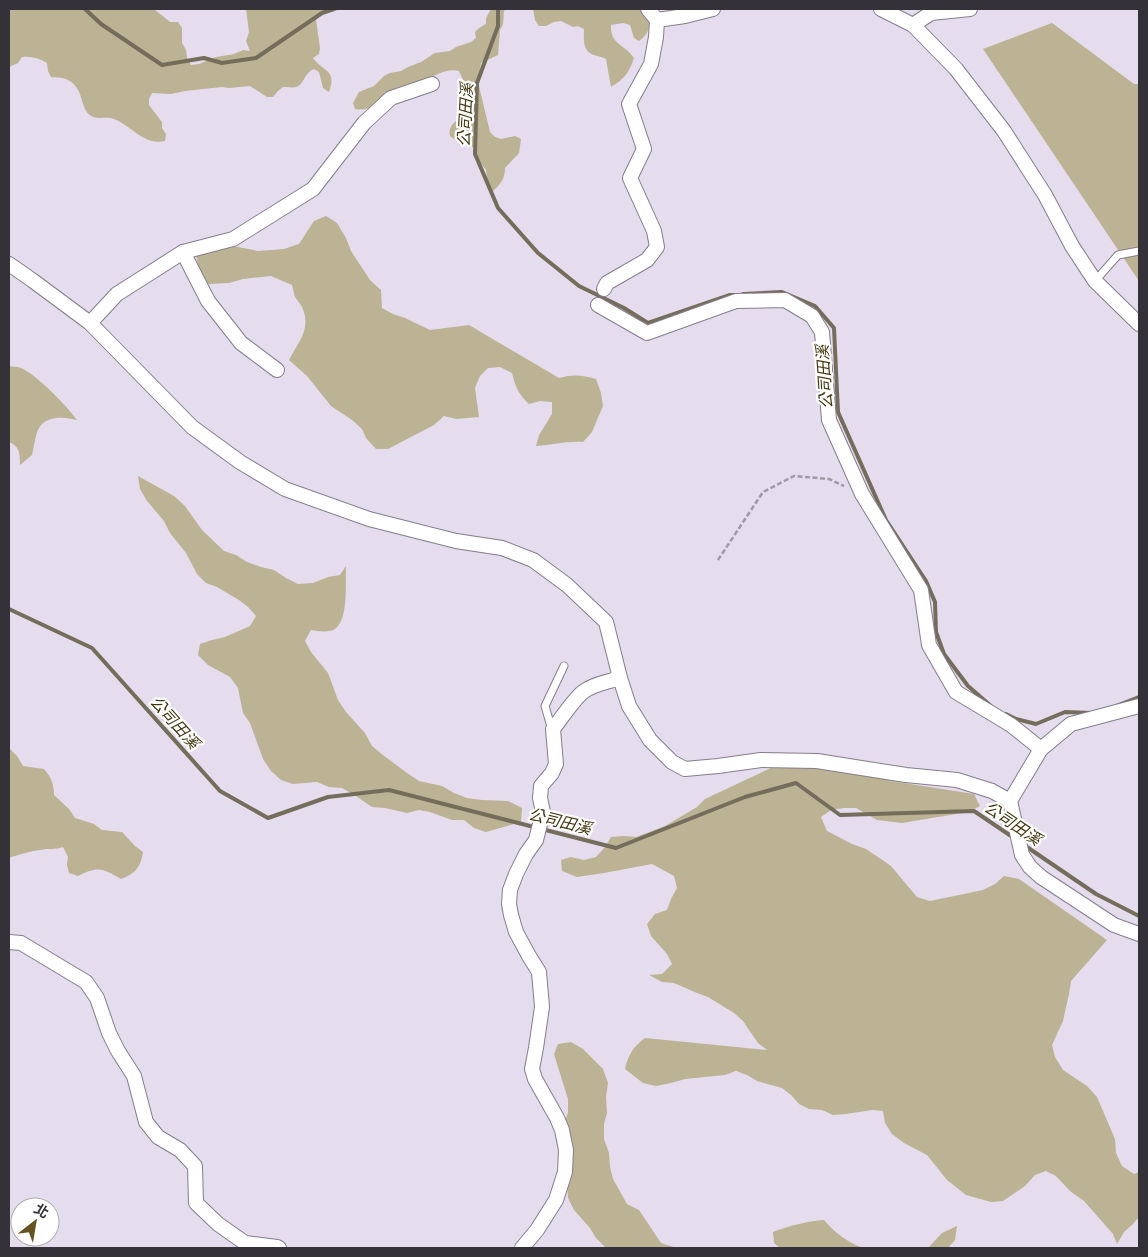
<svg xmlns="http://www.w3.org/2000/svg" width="1148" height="1257" viewBox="0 0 1148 1257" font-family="'Work Sans','Noto Sans TC',sans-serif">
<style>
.forest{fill:#bcb394}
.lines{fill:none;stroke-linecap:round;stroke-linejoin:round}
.stream{stroke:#756d5b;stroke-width:4}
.lane-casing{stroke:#857d8c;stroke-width:9}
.street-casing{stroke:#857d8c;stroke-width:16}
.path{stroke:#a099a6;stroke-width:2.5;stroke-dasharray:5 2.5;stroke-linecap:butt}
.lane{stroke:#fff;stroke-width:7}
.street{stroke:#fff;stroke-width:14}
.labels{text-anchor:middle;stroke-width:4.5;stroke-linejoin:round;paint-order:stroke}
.water-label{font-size:16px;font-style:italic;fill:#41360d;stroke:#fff}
</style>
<rect width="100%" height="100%" fill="#e5dced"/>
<g class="forest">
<path d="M9 9H154L170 22H178L182 28V43L186 50 187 58 191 65 199 64 216 57 234 54 243 50 250 51 246 41 249 32 246 9H344C334 11 323 12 316 20L320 48 319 54 313 58C324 73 337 69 329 92L323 88 319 72 314 69C304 73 304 85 296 87 293 88 287 87 283 87L278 91 273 97H267L250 86 229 88 222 87 185 91 171 94 152 93 149 99V105L162 122V128L166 134 165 141C144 146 132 126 114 119 106 116 98 120 91 116 79 108 85 87 66 79 62 77 56 78 51 77L48 71 47 63C39 58 31 56 22 57L18 63 9 67Z"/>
<path d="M491 9H506L504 11 503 24 500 30 498 55 481 63 478 82 490 132 495 137 501 139 515 136 521 139 519 153 505 168C505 179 500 185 491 193L488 188 486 170 479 161 475 149 471 146 455 140 450 136C447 124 459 120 466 112L464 94V82L459 71C446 68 435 76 422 81 417 82 412 83 407 85 391 93 374 113 355 109L353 103 359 92 374 86 384 76 390 73 401 71 408 67 421 62 435 53 450 51 456 47 471 42 476 38 475 32 479 28 486 24V18Z"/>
<path d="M533 9H645C654 19 650 34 639 41L634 38 630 25 623 23 611 25C610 45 625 44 634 58 629 73 624 79 611 87L606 59C601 56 599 57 594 55 582 51 584 38 584 29L578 26 573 27 561 21 554 22 546 26H539L535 20Z"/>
<polygon points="1052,23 1134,84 1139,84 1139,281 983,49"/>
<path d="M326 216 337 223 346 238 351 251 370 280 381 290 382 308 393 314 405 318 430 330 469 325 559 378C573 374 582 375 596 379L601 393 603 406 592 432 583 442C567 441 552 445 536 446L539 435 552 414V402L540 401 529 404C518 393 516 388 512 373L500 367 488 368 480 376 475 388 479 417 456 419 444 416 434 425 388 449H376L366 438 362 429 352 420 331 406 307 376 289 360C298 342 312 329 302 307 300 303 297 300 295 297 294 293 293 289 292 285L271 276 243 279 229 283 208 284 200 273 194 247 204 239 217 243 258 251 284 249 299 244 314 221Z"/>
<path d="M9 366C12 367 17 366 21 368 36 374 67 406 77 420 65 417 47 415 39 428 35 435 34 447 32 455L20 465C20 455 20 446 9 442Z"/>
<path d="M138 476 174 496 185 506 202 530 224 551 236 555 247 562 261 567 274 570 286 578 298 584 313 583 328 577 340 575 346 566C345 582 349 619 335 629 328 633 318 631 311 630L305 641 311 652 328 673 338 700 346 712 365 733 372 746 383 755 407 773 419 781 442 786 454 793 467 798 482 800 508 801 522 808 521 822 486 832 474 828 464 820H452L430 812 419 810 407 813 385 808 372 807 353 794 342 788 329 787 317 782 293 784 281 780 271 771 263 759 250 723 243 713 238 688 230 677 208 665 198 655 200 644 212 640 225 637 250 626 256 616 248 607 239 600 217 587 206 583 197 574 186 553 170 533 164 521 147 501 140 489Z"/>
<path d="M9 748 17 756 23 766 44 769C51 777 54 784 54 795L69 809 75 818 94 824 102 830 122 832 135 846 143 852C141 867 135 874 121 879 102 868 98 866 78 876L69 873 67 865 68 857 63 847C54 850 49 848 40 850 31 851 17 855 9 858Z"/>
<path d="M787 764 882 777 891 781 974 794 980 806 968 812 902 823 877 820 856 808H844L831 810 821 817 827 831 852 844 866 849 878 857 891 866 917 897 930 901 983 890 995 884 1004 876 1019 879 1107 940 1071 981 1069 994 1063 1021 1052 1045 1055 1057 1063 1070 1087 1086 1097 1097 1115 1139 1116 1153 1122 1166 1134 1174 1139 1172V1217L1133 1224 1124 1232 1117 1244 1113 1234 1084 1201 1070 1191 1056 1176 1046 1171 1035 1175 1025 1186 1003 1201 991 1202 966 1195 947 1180 927 1155 904 1143 892 1134 885 1123 883 1111 872 1110 846 1114 833 1115 822 1110 809 1109 799 1104 791 1095 782 1088 757 1081 747 1075 736 1071 725 1075 685 1079 671 1083 656 1086 643 1083 625 1069C629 1054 632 1048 645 1038L767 1050 758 1043 743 1021 734 1013 708 997 697 993 674 983 662 982 649 975 662 974 672 964 667 954 651 936 647 924 655 914 667 910 671 899 677 888 674 876 652 864 604 873 577 877 562 871 561 860 571 857 584 860 596 857 605 847 611 837 624 836 636 837 665 826 697 807 705 799 777 765Z"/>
<polygon points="571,1042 583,1049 603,1069 608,1083 606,1097 607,1113 604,1124 604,1139 609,1153 610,1167 613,1179 627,1204 639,1210 661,1243 677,1248 606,1248 596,1238 590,1228 574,1210 568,1198 563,1126 568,1113 568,1099 554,1054 558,1044"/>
<path d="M824 1220C835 1233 848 1243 864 1248H780L774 1243 773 1232C789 1226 807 1221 824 1220Z"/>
<polygon points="957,1226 955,1240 948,1248 928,1248 942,1233"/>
</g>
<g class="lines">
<g class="stream">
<polyline points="85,9 101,24 162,65 204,58 222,63 256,58 322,13 334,9"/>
<polyline points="498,9 498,26 477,83 475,154 498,208 538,253 579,286 624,308 648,323 730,295 736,295"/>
<polyline points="743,294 782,292 815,306 834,328 838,412 886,520 926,581 935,602 936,632 944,654 968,686 991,706"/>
<polyline points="9,609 92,648 220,791 268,818 328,797 389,790 616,848 745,797 796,783 840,815 974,811 1014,838"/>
<polyline points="1116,706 1139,697"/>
<polyline points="1006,714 1016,719 1036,724 1065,712 1092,713"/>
<polyline points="1024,845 1096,894 1139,916"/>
</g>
<defs>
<g id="lane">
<polyline points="1095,281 1118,255 1139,251"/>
<polyline points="552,730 545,706 564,666"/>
</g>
<g id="street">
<polyline points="648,9 657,20 685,16 713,9"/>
<polyline points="881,9 913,25"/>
<polyline points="970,9 931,13 913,25 956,69 1004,131 1045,195 1072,246 1095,281 1139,324"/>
<polyline points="183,252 208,301 241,343 277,370"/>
<polyline points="9,264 32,280 90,323 192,427 240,462 285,489 369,519 456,541 502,548 533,560 567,585 606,622 620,678 629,706 650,740 672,762 685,769 718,766 761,760 817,761 906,775 957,780 992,791 1010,801 1022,855 1030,867 1041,877 1114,925 1139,934"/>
<polyline points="604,289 607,283 647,260 657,247 654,231 630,178 644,149 629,104 651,64 656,37 657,20"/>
<polyline points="598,305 647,333 736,301 785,300 812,316 822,332 829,420 862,494 921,590 929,645 956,692 1011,725 1041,749"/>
<polyline points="90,323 117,294 183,252 233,239 313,189 364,123 391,98 432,84"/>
<polyline points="1010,801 1041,749 1071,724 1139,706"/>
<polyline points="9,942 21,943 86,982 97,998 109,1033 118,1051 134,1076 146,1122 158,1137 180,1150 195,1166 196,1203 218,1224 245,1243 277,1247 279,1248"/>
<path d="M522 1248 537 1230 556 1200 565 1172 566 1150 562 1130 557 1118 535 1079 532 1069 536 1048 542 1007 539 972 529 956 516 932 511 915 509 904 510 890 516 874 526 854 536 840 543 812 540 798 541 786 552 773 556 764 553 729C561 719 573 700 583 692 593 684 608 682 620 678"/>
</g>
</defs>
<use href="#lane" class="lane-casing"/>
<use href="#street" class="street-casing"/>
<polyline class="path" points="718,560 763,492 794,476 829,479 844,486"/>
<use href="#lane" class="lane"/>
<use href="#street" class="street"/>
</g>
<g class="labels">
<g class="water-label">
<text transform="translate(465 115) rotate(-87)" y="6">公司田溪</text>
<text transform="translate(824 377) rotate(-94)" y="6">公司田溪</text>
<text transform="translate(175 722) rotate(48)" y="6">公司田溪</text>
<text transform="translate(560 821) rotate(14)" y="6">公司田溪</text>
<text transform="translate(1013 823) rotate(34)" y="6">公司田溪</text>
</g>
</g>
<rect width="1148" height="1257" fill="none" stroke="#353138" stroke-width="20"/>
<g transform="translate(35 1222) rotate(31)"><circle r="24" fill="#ffffff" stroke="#aeadaf"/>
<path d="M0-4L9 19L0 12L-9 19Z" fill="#635421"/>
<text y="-8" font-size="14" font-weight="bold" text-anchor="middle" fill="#353138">北</text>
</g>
</svg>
